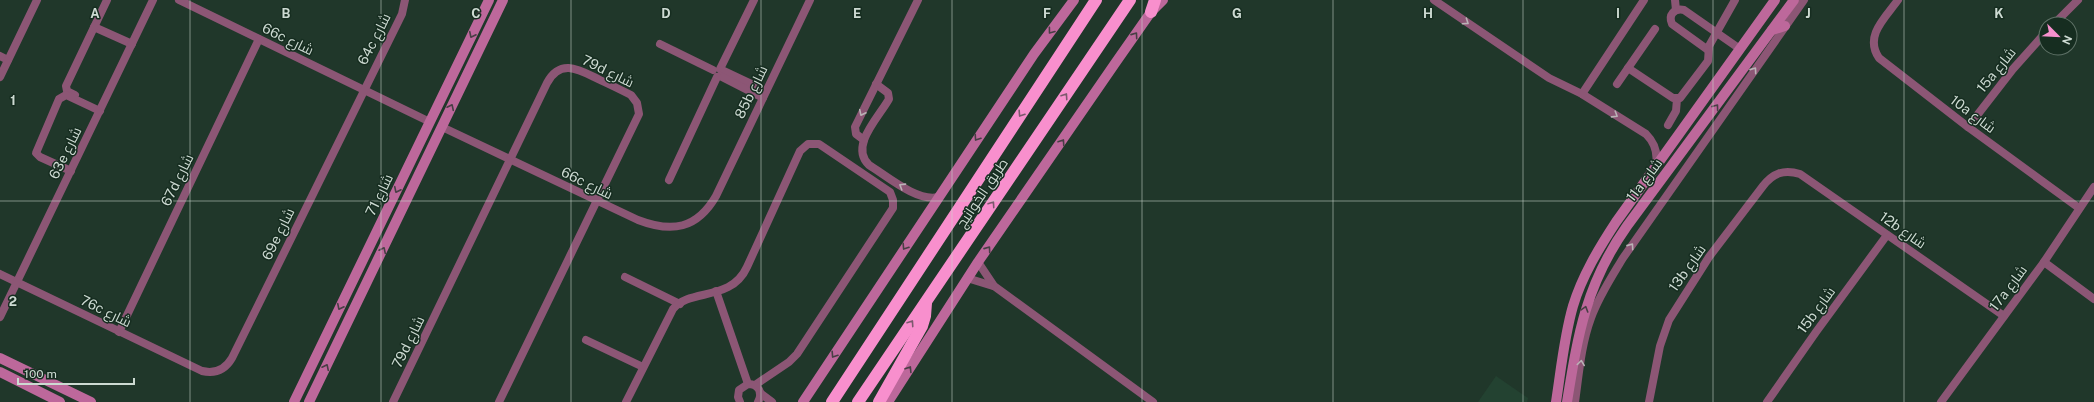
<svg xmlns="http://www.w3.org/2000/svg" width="2094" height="402" viewBox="0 0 2094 402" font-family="'Public Sans',Cairo,sans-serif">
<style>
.built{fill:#234231}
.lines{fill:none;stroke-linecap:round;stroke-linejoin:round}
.street{stroke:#8c5675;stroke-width:8}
.secondary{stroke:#bd689b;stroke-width:10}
.highway{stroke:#f88fcd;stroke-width:12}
.oneway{stroke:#bab2b6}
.oneway2{stroke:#483f45}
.oneway3{stroke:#7c596e}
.grid{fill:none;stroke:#cddad2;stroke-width:1;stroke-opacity:0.55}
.labels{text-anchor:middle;stroke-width:3;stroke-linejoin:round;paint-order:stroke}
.street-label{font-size:14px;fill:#cddad2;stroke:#162d20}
.grid-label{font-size:13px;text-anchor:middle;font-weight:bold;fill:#cddad2;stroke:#162d20;stroke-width:3;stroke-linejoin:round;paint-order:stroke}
</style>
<rect width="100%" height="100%" fill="#20372a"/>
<polygon class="built" points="1496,376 1528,398 1527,402 1478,402"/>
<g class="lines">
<g class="street">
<polyline points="179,0 430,122"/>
<path d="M1434 0 1549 78 1582 94 1646 134C1655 143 1658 153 1656 165"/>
<polyline points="1675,0 1676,10"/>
<path d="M1898 0C1885 18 1864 36 1879 58L1968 127 2079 208"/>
<polyline points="2054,24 2078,0"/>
<polyline points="94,27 132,44"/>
<polyline points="660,44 713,70"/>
<path d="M1708 50 1672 24C1668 15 1674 8 1684 10L1740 49"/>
<polyline points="0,56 8,60"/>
<polyline points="1628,68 1673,98 1680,98 1708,61 1709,46 1735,0"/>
<polyline points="720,69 754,0"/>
<polyline points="722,70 766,91"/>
<polyline points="720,76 763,98"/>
<polyline points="0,77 37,0"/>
<path d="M876 84 888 93 889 99C879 117 849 146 869 165 887 176 917 202 938 197"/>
<polyline points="1617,84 1655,29"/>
<polyline points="1582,94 1644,0"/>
<polyline points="75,95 67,91 66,86 107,0"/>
<polyline points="1668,125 1676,111 1677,99"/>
<path d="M442 127 638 220C672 233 697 229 716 196L810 0"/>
<polyline points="1968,127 2013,69 2046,32"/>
<polyline points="864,140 856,134 855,127 918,0"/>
<polyline points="71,171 40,157 36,153 59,99 66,95 100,111"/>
<polyline points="669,180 717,77"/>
<polyline points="978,262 994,286 1153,402"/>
<polyline points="2044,262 2094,299"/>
<path d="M0 274 202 371C215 374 225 370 232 358L402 14 405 0"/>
<polyline points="625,277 680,304"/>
<polyline points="967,278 993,286"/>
<polyline points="716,291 748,384"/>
<polyline points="0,317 153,0"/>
<polyline points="119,332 259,39"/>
<polyline points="586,340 643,367"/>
<polyline points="760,393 772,402"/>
<path d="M393 402 547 83C561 57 581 71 600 80 611 85 621 90 631 95L637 103 639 114 499 402"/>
<path d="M626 402 673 309C690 288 731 302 747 267L800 151 808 144H819L890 192 893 200V208L797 354 789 362 755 385"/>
<path d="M740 402 738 397 739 390 748 384C759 384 763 393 758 402"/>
<path d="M1575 402C1579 374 1581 345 1591 318 1599 296 1611 278 1623 258L1804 0"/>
<path d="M1649 402 1660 346 1669 320 1709 257 1763 186C1773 173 1784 169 1800 174L2004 316"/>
<polyline points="1767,402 1816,332 1887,235"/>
<polyline points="1941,402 2044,262 2094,187"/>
</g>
<g class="secondary">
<polyline points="1772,30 1785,26"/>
<polyline points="0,358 91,402"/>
<polyline points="0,372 60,402"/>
<polyline points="294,402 489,0"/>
<polyline points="309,402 503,0"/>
<polyline points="803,402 1034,54 1074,0"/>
<polyline points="888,402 978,262 1116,62 1151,12 1163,0"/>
<path d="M1556 402C1561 370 1564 337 1573 306 1582 276 1599 248 1616 222L1775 0"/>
<path d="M1567 402C1578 334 1586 284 1627 226L1794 0"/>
</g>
<g class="highway">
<polyline points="1151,12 1155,0"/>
<polyline points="832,402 1096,0"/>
<polyline points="858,402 1130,0"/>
<polyline points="879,402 922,326 925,316 926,303"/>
</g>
</g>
<defs><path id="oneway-chevron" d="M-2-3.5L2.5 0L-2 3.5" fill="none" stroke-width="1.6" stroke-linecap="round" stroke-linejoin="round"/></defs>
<g class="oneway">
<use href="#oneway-chevron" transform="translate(1466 22) rotate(34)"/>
<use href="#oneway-chevron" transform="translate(1754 70) rotate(-55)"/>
<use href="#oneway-chevron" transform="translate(862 113) rotate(116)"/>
<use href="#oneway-chevron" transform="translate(1615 115) rotate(32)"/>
<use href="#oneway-chevron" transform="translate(902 186) rotate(-148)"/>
<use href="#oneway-chevron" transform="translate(1631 246) rotate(-55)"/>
<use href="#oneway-chevron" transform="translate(1581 363) rotate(-82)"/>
</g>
<g class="oneway2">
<use href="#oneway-chevron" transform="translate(1051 31) rotate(127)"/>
<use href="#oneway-chevron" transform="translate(472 35) rotate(116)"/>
<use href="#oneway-chevron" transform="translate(1135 35) rotate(-55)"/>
<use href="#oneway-chevron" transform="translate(451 107) rotate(-64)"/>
<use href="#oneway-chevron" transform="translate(1716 107) rotate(-54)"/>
<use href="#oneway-chevron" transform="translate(977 138) rotate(124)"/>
<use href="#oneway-chevron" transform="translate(1062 142) rotate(-56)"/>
<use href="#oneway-chevron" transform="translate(397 190) rotate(116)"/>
<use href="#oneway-chevron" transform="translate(905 247) rotate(123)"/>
<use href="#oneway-chevron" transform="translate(988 249) rotate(-55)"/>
<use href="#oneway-chevron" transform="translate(383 250) rotate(-64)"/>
<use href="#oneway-chevron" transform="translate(340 307) rotate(116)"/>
<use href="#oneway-chevron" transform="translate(1585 309) rotate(-73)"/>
<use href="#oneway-chevron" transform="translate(834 355) rotate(123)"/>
<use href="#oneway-chevron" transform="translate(326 367) rotate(-64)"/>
<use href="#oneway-chevron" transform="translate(909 369) rotate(-58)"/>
</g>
<g class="oneway3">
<use href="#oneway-chevron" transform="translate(1065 96) rotate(-56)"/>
<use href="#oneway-chevron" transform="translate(1021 114) rotate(123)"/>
<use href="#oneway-chevron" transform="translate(992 204) rotate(-56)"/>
<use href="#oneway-chevron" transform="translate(911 323) rotate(-56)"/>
</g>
<path class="grid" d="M190 0V402M381 0V402M571 0V402M761 0V402M952 0V402M1142 0V402M1333 0V402M1523 0V402M1713 0V402M1904 0V402M0 201H2094"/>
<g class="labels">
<g class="street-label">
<text transform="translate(288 39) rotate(26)" y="5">66c شارع</text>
<text transform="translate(374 39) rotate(-63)" y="5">64c شارع</text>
<text transform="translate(1996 70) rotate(-51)" y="5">15a شارع</text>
<text transform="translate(608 71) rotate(26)" y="5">79d شارع</text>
<text transform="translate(751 92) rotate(-64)" y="5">85b شارع</text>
<text transform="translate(1973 114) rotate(37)" y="5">10a شارع</text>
<text transform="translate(65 153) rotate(-64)" y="5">63e شارع</text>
<text transform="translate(177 180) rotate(-64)" y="5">67d شارع</text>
<text transform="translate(1644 180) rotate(-53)" y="5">11a شارع</text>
<text transform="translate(587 183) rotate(26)" y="5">66c شارع</text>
<text transform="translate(982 193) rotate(-56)" y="5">طريق الخوانيج</text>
<text transform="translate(379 195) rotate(-64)" y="5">شارع 71</text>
<text transform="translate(1903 230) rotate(35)" y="5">12b شارع</text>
<text transform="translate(278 234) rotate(-64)" y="5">69e شارع</text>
<text transform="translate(1687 268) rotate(-55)" y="5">13b شارع</text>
<text transform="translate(2008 288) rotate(-53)" y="5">17a شارع</text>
<text transform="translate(1816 310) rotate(-54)" y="5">15b شارع</text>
<text transform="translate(106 311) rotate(26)" y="5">76c شارع</text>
<text transform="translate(408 342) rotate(-64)" y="5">79d شارع</text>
</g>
</g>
<g class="grid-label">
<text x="95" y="18">A</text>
<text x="286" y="18">B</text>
<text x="476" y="18">C</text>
<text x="666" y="18">D</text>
<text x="857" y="18">E</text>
<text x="1047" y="18">F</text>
<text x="1237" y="18">G</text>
<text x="1428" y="18">H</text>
<text x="1618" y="18">I</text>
<text x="1808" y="18">J</text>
<text x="1999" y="18">K</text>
<text x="13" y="105">1</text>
<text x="13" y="306">2</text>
</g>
<g transform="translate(2058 36) rotate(114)"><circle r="19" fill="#162d20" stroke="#5f7267"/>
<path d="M0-3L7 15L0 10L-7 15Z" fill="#f790cd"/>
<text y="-6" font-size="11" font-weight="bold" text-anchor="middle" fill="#cddad2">N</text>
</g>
<path d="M18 378v6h116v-6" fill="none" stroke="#cddad2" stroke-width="2"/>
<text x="24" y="378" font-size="12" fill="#cddad2" stroke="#162d20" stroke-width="3" paint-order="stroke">100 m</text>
</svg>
